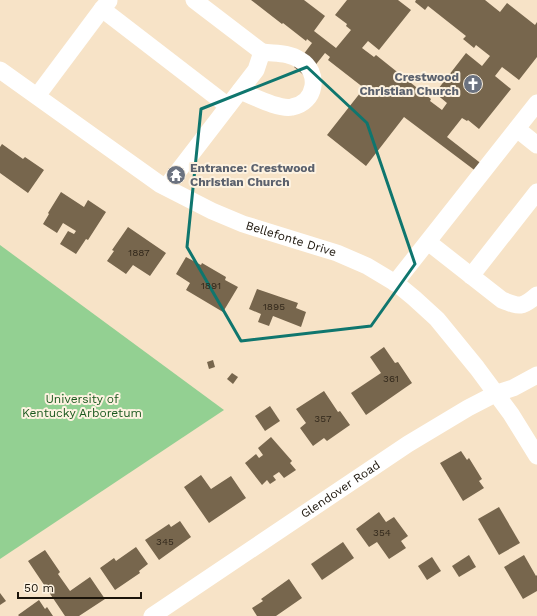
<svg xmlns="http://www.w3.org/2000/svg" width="537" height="616" viewBox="0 0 537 616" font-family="'Work Sans',sans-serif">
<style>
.green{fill:#93d092}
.building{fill:#77664d}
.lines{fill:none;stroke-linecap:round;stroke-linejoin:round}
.minor{stroke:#fff;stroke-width:17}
.marked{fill:none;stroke:#0f766e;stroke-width:3;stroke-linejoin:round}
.labels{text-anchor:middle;stroke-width:4;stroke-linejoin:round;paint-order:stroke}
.number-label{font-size:10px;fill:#32281b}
.worship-label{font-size:12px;font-weight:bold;fill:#5b616d;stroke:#fdf2e0;text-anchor:end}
.street-label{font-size:12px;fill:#1b140a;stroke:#fdf2e0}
.park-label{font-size:12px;fill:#1a581e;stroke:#fdf2e0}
</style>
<rect width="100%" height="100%" fill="#f7e3c7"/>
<polygon class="green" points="0,245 224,410 0,559"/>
<g class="building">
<polygon points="251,0 304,0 325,16 314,31 336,48 351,30 346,26 347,24 335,15 347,0 398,0 411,10 379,50 368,41 362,48 374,57 376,55 431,99 430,101 442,110 447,103 435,93 466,53 482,66 490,56 476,45 474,48 463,39 466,36 428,6 425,10 415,2 416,0 485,0 500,12 507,3 535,25 537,22 537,57 519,80 502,67 495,76 511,89 479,129 468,120 467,121 462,118 447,137 483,165 477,172 404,117 366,166 327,135 364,88 328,60 330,57 325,53 306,77 294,67 312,43 307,39 306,41 283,23 282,24"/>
<polygon points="2,144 23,159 25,157 44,170 28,193 0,173 0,147"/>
<polygon points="61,192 84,207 88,200 106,212 88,240 86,239 76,254 60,244 68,231 74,234 76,231 63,223 57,233 43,224 49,214 48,213"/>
<polygon points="128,227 166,253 150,276 133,265 126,274 107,261 114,251 112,250"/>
<polygon points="186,257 201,265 202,263 226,277 225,280 238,287 223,312 186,290 190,283 176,274"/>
<polygon points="257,289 298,303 296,308 306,312 301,327 273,316 269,326 258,322 261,314 249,309"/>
<polygon points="384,347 395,363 398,362 412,383 366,415 351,393 381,373 370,357"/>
<polygon points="213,360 215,367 209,369 207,362"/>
<polygon points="232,373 238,377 233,384 227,379"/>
<polygon points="324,391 338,412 340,411 350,425 327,441 324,438 313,446 300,428 306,423 296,409"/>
<polygon points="270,406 280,421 265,431 255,416"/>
<polygon points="271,437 292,461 290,463 296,470 284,478 279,472 273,476 276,480 270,484 267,480 262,485 245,463 256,454 259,458 263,455 258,448"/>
<polygon points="461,451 467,460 469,458 482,479 479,481 484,488 463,501 440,463"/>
<polygon points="201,475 211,489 231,476 246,498 209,523 184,487"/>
<polygon points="499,507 520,543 499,555 478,519"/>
<polygon points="379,512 386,522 394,517 408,536 401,541 406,548 389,559 377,542 369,547 356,529"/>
<polygon points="180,521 191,537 159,560 145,540 169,524 171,527"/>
<polygon points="343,542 354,558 322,580 311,564"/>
<polygon points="136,547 148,564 139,571 140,573 115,590 100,568 114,558 116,561"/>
<polygon points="45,550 60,572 58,574 70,591 90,577 105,599 79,616 65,616 28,561"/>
<polygon points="469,555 476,567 459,577 452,566"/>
<polygon points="524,555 536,576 537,575 537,591 523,599 504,567"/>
<polygon points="432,557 441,571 427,580 418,566"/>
<polygon points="289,579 302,598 276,616 257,616 252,608 263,601 261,599"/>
<polygon points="0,593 6,601 0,605"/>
<polygon points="39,600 45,609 47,607 53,616 19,616 18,615"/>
</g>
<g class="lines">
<g class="minor">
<polyline points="102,9 228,106"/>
<path id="s1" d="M0 70 161 185 212 211 243 224 337 253 367 266 397 284 414 298 437 319 477 368 511 414 537 456"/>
<path d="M240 91C253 96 279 110 292 107 316 103 321 72 300 60 288 52 275 54 262 52"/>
<polyline points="37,96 102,9 109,1"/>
<polyline points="517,129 537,145"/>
<polyline points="166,187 256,70 262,52 194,0"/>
<path d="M428 242 502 300C520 307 522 308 537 295"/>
<polyline points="471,276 537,192"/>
<polyline points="395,283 537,103"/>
<path id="s2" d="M152 616 408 444 468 408 497 393 513 388 537 375"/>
</g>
</g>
<path class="marked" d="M307 67 367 123 415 264 371 326 241 341 187 247 201 109Z"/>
<defs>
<symbol id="church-disc" viewBox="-11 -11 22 22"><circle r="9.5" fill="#6b7280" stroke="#fdf2e0"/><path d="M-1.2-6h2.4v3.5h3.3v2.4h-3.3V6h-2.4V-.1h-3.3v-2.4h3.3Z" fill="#fff"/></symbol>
<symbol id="temple-disc" viewBox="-11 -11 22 22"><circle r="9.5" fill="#6b7280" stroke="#fdf2e0"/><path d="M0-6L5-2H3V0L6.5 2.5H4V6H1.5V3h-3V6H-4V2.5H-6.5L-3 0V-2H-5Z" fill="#fff"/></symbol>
</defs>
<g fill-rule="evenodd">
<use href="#church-disc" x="462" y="73" width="22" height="22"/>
<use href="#temple-disc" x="165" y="164" width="22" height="22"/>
</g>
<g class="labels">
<g class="number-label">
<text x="139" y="256">1887</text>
<text x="211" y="289">1891</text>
<text x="274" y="310">1895</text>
<text x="391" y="382">361</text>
<text x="323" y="422">357</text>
<text x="382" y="536">354</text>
<text x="165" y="545">345</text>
</g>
<g class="worship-label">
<text x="459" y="81">Crestwood<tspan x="459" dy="14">Christian Church</tspan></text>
<text x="190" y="172" text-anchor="start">Entrance: Crestwood<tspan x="190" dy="14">Christian Church</tspan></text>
</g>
<g class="street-label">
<text dy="4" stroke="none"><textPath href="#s1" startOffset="339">Bellefonte Drive</textPath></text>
<text dy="4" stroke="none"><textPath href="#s2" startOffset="227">Glendover Road</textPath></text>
</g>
<g class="park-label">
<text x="82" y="403">University of<tspan x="82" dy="14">Kentucky Arboretum</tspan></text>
</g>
</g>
<path d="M18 592v6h123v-6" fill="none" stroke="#1b140a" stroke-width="2"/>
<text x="24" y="592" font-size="12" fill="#1b140a" stroke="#fdf2e0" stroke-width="3" paint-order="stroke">50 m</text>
</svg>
